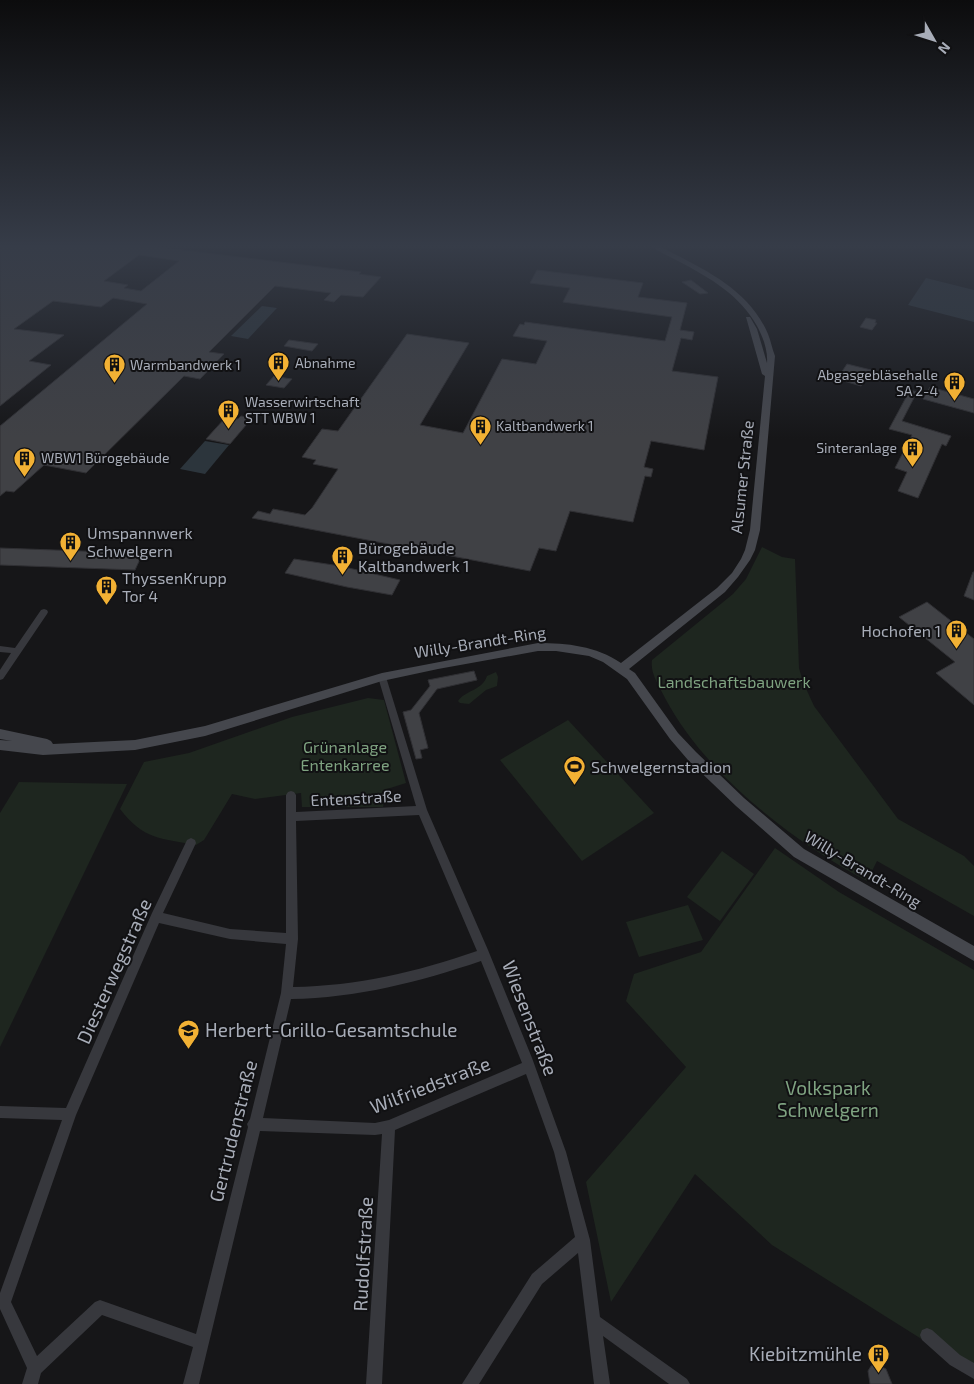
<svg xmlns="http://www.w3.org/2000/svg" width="974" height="1384" viewBox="0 0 974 1384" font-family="'Exo 2',sans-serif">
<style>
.green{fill:#1e261f}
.water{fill:#2c353c}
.building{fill:#404145;stroke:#303034;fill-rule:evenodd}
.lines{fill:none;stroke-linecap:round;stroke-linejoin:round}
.street{fill:#37383d;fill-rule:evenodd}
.secondary{fill:#45474d;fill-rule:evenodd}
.labels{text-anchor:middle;stroke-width:4;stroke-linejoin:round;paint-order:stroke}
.far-poi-label{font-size:14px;fill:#a8adb8;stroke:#111113;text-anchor:start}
.street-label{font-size:16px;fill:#a8adb8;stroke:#111113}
.poi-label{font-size:16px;fill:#a8adb8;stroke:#111113;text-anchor:start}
.park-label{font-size:16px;fill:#7fa381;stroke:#111113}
.near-street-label{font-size:19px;fill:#a8adb8;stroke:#111113}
.near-poi-label{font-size:19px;fill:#a8adb8;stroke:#111113;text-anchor:start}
.near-park-label{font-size:19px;fill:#7fa381;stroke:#111113}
</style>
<rect width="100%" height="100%" fill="#161618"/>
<g class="green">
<path d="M762 547 782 557 795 559 799 668 803 682 814 706 898 819 964 856 974 866V916L877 861 867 881C792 841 705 774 665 698 659 685 650 674 652 660L733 594 746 579Z"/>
<path d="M496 672 498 677 497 686 486 690 469 704 460 703 458 701C467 689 482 691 487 676Z"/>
<path d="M368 698 384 700 406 783 387 789 383 807H302L301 793 255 799 232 794 204 840 196 845C160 838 144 840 120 809L144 762 189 753 292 717Z"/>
<polygon points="568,720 654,813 582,861 500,760"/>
<polygon points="19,782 127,784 0,1047 0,813"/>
<polygon points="775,848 839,892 974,970 974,1372 772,1245 695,1174 611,1302 586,1182 686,1067 626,1001 634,974 701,952"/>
<polygon points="722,851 754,874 720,921 687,897"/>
<polygon points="688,905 703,940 639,957 626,922"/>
</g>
<g class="water">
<polygon points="926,278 974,290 974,322 908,305"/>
<polygon points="262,306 277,308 248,339 231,336"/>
<polygon points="205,441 229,445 205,474 180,469"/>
</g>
<g class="building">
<path d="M0 245H142L361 272 359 274 381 277 363 297 341 295 334 302 324 300 331 293 275 286 209 352 224 354 200 379 184 376 86 473 44 465 14 492 6 491 0 496V426L147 304 113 298 101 307 53 301 14 329 64 335 29 361 51 365 0 406ZM139 255 179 261 141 291 124 288 128 285 104 281Z"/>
<polygon points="537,270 643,283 638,297 687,303 680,330 694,332 692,340 681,338 672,371 718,377 704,450 651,441 644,467 653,469 651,477 645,476 633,522 570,511 556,551 539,548 530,571 252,518 258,511 270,514 273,509 305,515 312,508 338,469 313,464 316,460 302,457 322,429 338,431 407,334 469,343 420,425 463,433 502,359 536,364 547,341 513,336 520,324 524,325 525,322 665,341 672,317 563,302 570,288 530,283"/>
<polygon points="691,280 708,293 700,294 682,282"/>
<polygon points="866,318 876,320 875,323 877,323 872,330 860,327"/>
<polygon points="289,340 318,344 312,351 284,346"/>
<polygon points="847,364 871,370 861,386 837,379"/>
<polygon points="274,376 285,378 292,379 284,388 266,385"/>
<polygon points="930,387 974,399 974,413 923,399"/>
<polygon points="910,390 917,392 902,421 951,436 946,446 942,444 918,498 898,491 907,472 895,468 912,435 889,429"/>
<polygon points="241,416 252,418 230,444 206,439 226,417 238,419"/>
<polygon points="0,548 109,552 107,556 141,557 135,570 0,565"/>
<polygon points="294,559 340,566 400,580 392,595 347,587 285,573"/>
<polygon points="973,572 974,572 974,600 964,596"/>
<polygon points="927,602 974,639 974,705 936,673 955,662 899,617"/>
<polygon points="474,671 477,680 437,689 419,713 428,748 420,750 422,758 416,759 403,712 411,710 430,686 428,680"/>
<polygon points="877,1364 886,1369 892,1384 870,1384 868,1371 871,1366"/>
</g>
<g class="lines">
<g class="street">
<polygon points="44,609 47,610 48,612 47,614 3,679 0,680 0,670 11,653 0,652 0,646 15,648 41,610"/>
<path d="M382 674 386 677 427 810 488 950 532 1058 566 1152 590 1240 600 1317 687 1379 690 1384H669L603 1336 610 1384H594L578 1253 542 1284 479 1384H462L532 1274 575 1237 554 1152 526 1074 395 1130 382 1384H366L382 1134 375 1135 260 1131 199 1384H183L193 1347 102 1315 41 1373 38 1384H22L27 1368 0 1309V1293L62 1120 0 1118V1106L66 1108 152 913 187 840 191 838 195 840 196 843 163 913 230 929 286 933V795L288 792 291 791 294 792 296 795V812L416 806 378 677ZM419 815 477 951C417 972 357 986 293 987L298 939 296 821ZM159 923 230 939 286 944 281 993 250 1119 247 1124 248 1127 196 1334 100 1300 95 1302 37 1356 11 1302 76 1115ZM481 961 522 1063 389 1120 375 1123 263 1118 291 999C357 998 419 982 481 961Z"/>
<polygon points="927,1328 932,1330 960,1355 974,1363 974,1379 950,1365 922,1340 920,1335 922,1330"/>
</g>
<path class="secondary" d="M650 245H657C699 267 748 287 768 334 771 341 772 349 775 356L760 530 755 550 750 560 738 577 725 592 629 669 635 673 678 733 696 752 744 798 804 849 974 946V961L794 857 736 806 688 760 670 739 627 679 603 662 589 656 556 651H538L438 669 382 681 205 736 135 750 43 755 0 750V740L12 741 0 739V729L47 739 51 741 53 744 135 740 205 726 382 673 538 643C567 643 596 646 621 663L717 588 732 573 741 559 745 550 750 530 765 376 762 374 746 317H750L757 329 767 363C768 350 763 337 757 326 740 295 710 278 680 262 670 257 659 252 650 245Z"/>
</g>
<linearGradient id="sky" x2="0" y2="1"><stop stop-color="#0c0c0d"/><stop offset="0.56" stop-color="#363c48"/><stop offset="1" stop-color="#363c48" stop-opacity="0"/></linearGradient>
<rect width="974" height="439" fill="url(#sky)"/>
<defs>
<symbol id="building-pin" viewBox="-11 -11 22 30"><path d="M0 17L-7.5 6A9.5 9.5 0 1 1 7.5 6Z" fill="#f2b134" stroke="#111113"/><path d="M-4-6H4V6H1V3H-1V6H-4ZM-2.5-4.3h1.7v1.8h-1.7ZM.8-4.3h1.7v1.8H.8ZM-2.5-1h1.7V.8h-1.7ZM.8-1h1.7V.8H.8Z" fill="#111"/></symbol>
<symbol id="stadium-pin" viewBox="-11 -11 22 30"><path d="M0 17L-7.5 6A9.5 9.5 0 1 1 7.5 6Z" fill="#f2b134" stroke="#111113"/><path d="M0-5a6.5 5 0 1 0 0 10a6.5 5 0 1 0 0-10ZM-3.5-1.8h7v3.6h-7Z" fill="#111"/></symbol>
<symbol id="school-pin" viewBox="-11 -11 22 30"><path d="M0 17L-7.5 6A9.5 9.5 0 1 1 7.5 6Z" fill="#f2b134" stroke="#111113"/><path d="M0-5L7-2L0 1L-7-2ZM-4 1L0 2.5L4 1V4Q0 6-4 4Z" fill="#111"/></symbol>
</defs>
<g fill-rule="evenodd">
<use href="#building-pin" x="266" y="350" width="25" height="34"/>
<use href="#building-pin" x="102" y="352" width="25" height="34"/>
<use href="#building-pin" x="942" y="370" width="25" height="34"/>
<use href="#building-pin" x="216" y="398" width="25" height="34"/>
<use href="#building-pin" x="468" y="414" width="25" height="34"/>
<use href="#building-pin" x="900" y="436" width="25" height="34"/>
<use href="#building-pin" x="12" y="446" width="25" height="34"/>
<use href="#building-pin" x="58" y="530" width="25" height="34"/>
<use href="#building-pin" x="330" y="544" width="25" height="34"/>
<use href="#building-pin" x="94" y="574" width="25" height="34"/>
<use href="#building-pin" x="944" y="618" width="25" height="34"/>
<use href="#stadium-pin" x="562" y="754" width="25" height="34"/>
<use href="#school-pin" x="176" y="1018" width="25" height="34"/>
<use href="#building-pin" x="866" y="1342" width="25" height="34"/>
</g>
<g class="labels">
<g class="far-poi-label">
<text x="295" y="368">Abnahme</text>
<text x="130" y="370">Warmbandwerk 1</text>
<text x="938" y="380" text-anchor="end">Abgasgebläsehalle<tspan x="938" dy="16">SA 2-4</tspan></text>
<text x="245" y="407">Wasserwirtschaft<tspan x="245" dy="16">STT WBW 1</tspan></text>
<text x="496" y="431">Kaltbandwerk 1</text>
<text x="897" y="453" text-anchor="end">Sinteranlage</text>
<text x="41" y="463">WBW1 Bürogebäude</text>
</g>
<g class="street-label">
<text transform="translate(742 477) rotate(-84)" y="6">Alsumer Straße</text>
<text transform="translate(480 642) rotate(-9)" y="6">Willy-Brandt-Ring</text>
<text transform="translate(356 798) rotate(-3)" y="6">Entenstraße</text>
<text transform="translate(863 869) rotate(31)" y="6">Willy-Brandt-Ring</text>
</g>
<g class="poi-label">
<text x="87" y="539">Umspannwerk<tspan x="87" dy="18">Schwelgern</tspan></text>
<text x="358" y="554">Bürogebäude<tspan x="358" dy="18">Kaltbandwerk 1</tspan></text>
<text x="122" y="584">ThyssenKrupp<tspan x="122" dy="18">Tor 4</tspan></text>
<text x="941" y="637" text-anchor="end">Hochofen 1</text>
<text x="591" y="773">Schwelgernstadion</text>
</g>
<g class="park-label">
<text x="734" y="688">Landschaftsbauwerk</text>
<text x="345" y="753">Grünanlage<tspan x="345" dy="18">Entenkarree</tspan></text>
</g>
<g class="near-street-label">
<text transform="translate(114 971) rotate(-66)" y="7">Diesterwegstraße</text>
<text transform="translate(530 1018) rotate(69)" y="7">Wiesenstraße</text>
<text transform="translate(430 1085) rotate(-21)" y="7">Wilfriedstraße</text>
<text transform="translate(233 1131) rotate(-76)" y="7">Gertrudenstraße</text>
<text transform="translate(363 1254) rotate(-87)" y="7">Rudolfstraße</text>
</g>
<g class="near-poi-label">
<text x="205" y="1037">Herbert-Grillo-Gesamtschule</text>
<text x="862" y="1361" text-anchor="end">Kiebitzmühle</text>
</g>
<g class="near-park-label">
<text x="828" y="1095">Volkspark<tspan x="828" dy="22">Schwelgern</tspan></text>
</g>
</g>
<g transform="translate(934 40) rotate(129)" stroke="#111113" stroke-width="4" paint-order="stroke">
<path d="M0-4L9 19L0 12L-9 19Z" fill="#a8adb8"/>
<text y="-8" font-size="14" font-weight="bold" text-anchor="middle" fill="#a8adb8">N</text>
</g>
</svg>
